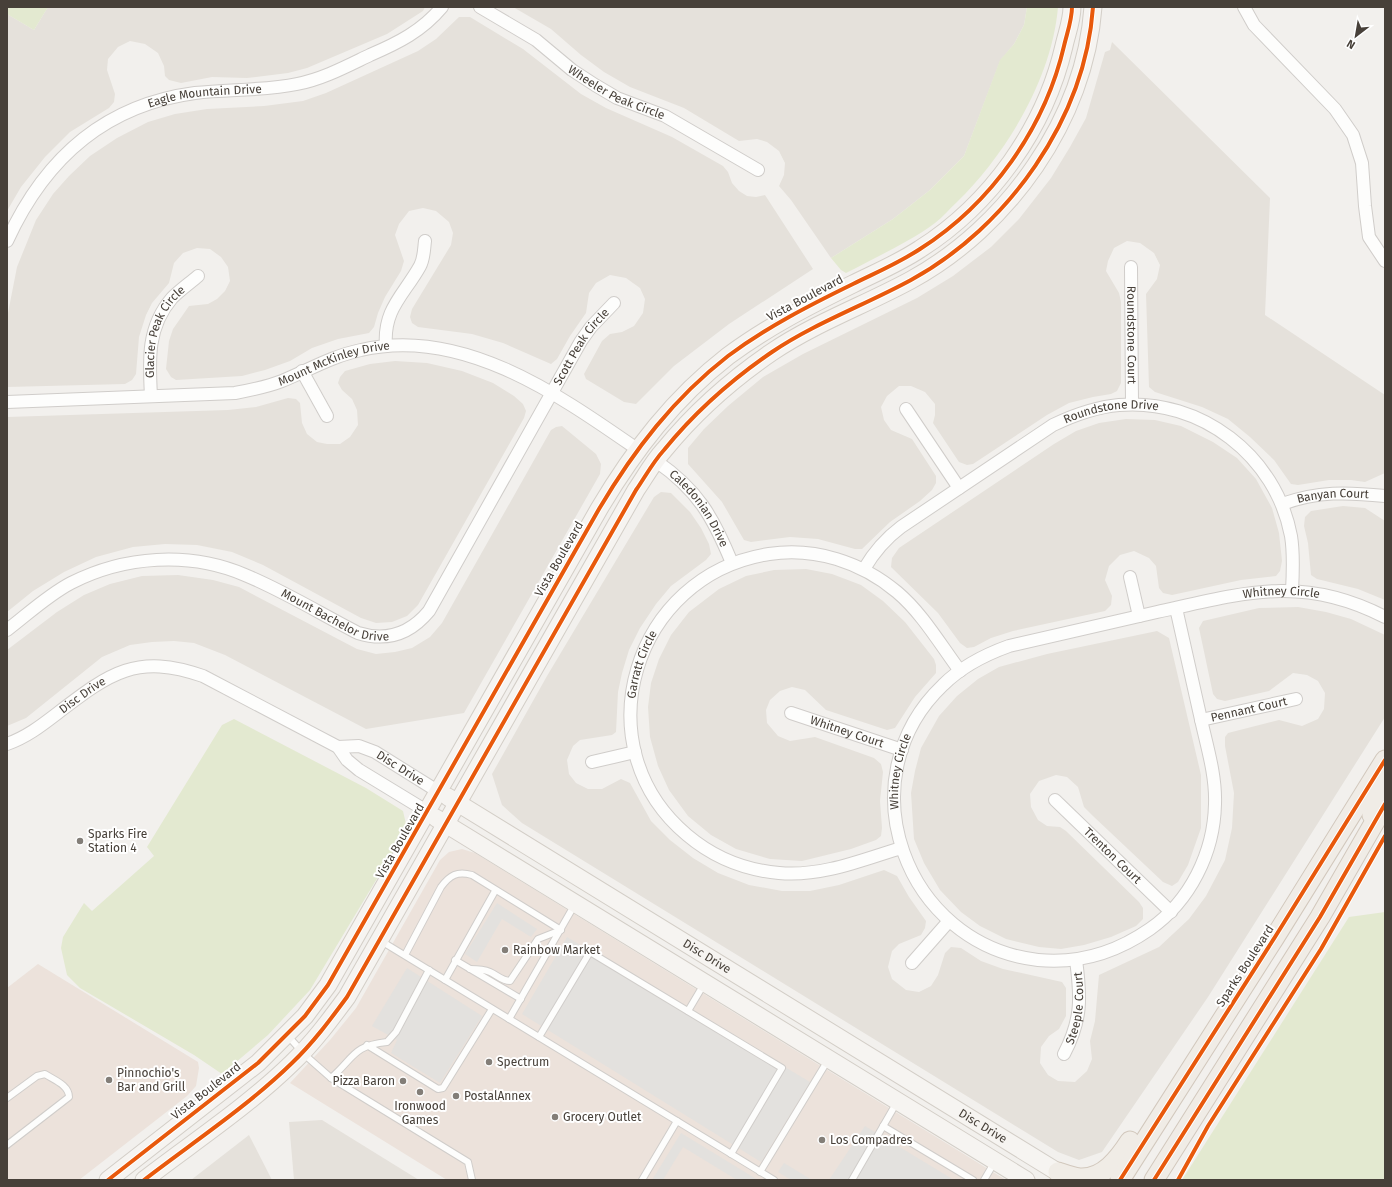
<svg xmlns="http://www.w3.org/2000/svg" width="1392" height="1187" viewBox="0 0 1392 1187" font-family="'Fira Sans',sans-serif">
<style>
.residential{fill:#e5e1db}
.commercial{fill:#ece2db}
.green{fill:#e3e9d0}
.parking{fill:#e3e1de}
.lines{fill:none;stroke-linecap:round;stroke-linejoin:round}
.lane-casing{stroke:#d0cdca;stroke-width:8}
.street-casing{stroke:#d0cdca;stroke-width:14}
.secondary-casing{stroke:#d3cec7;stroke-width:19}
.primary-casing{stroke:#d2c8bd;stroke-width:21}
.lane{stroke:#fdfdfc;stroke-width:6}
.street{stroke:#fdfdfc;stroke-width:12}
.secondary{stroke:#f6f4f1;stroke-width:17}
.primary{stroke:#f0ece6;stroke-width:19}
.cycleway-casing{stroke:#fff;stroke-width:6}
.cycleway{stroke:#e8590c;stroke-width:4}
.poi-dot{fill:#837e78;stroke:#fff;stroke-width:1.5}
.labels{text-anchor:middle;stroke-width:4;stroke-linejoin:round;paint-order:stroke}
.street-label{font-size:12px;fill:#474039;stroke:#fff}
.poi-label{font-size:12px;fill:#474039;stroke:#fff;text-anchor:start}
</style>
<rect width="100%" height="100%" fill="#f2f0ed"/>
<g class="residential">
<polygon points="48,7 425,7 423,11 387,34 307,68 288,73 247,78 212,77 181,83 169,80 165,76 164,66 158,53 145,44 130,41 118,47 108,59 107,70 115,94 114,102 109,108 70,132 45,157 21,187 7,211 7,14 34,30"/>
<polygon points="513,7 1027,7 1024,25 1014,44 1000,61 964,156 930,190 893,219 831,258 791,200 779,186 784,175 785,163 779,151 767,142 757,139 739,141 684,108 630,87 604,72 581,55 551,29"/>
<polygon points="459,17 470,17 523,49 581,94 606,108 672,137 723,166 728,172 732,183 739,191 747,196 756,197 765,195 813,269 729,324 674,366 636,404 624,402 586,379 584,374 602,341 610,334 622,332 634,326 643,313 645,299 640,288 626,278 610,275 596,283 589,293 586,313 570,336 557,359 551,364 503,343 472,334 418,327 412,323 410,317 412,309 451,245 453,233 449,222 436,211 423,208 409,211 399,224 395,235 404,261 401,271 385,297 378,313 374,327 369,333 338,339 312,348 290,361 265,370 242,376 176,380 171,377 166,369 169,341 173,329 189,306 208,304 217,299 225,291 230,281 228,267 221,257 210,249 197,248 183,253 174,263 169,283 152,303 146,315 139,337 136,374 132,380 125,384 7,387 7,318 17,267 36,220 53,194 69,176 90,156 117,138 148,122 175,114 207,109 264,106 303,101 326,93 418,51 436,39"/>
<polygon points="1112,42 1270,198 1265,315 1385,395 1385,473 1365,482 1351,480 1329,480 1298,485 1291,484 1274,460 1250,437 1228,419 1202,407 1155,392 1149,387 1146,294 1157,279 1160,265 1154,253 1140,243 1127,241 1114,248 1108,261 1106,271 1119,293 1121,302 1121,383 1117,391 1111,394 1093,397 1069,403 1047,415 973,464 967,465 959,462 933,423 935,415 935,404 925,392 911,386 899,386 887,396 881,407 884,420 891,430 912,439 936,476 936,483 932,490 920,501 890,522 862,549 855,549 818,539 790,537 751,542 744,540 722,502 688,464 688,448 704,429 728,406 763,377 803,354 917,298 953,276 991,247 1019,219 1051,178 1070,147 1086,118 1105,52 1110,50"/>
<polygon points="395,361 427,363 462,371 493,383 514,396 523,404 526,411 524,418 418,605 407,616 392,622 376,623 361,618 263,565 232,552 197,545 165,544 133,547 96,557 64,572 33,591 7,612 7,417 228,410 256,407 288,398 296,399 300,403 302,423 307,434 317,442 327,444 340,444 350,437 358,425 357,410 352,399 342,390 338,383 340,377 345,371 370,364"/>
<polygon points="1126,419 1155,420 1181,426 1213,442 1237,458 1256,479 1272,508 1279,533 1282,561 1280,571 1276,576 1241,580 1172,595 1163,593 1159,588 1156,566 1149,558 1134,551 1120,555 1109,566 1105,580 1112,596 1111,605 1105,611 1013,631 991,638 974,647 967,648 960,643 938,613 891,567 892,558 899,548 1054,444 1076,431 1099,423"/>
<polygon points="562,426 596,454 601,464 600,474 464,713 366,729 225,655 194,643 174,641 152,642 130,645 102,657 26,718 7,726 7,650 57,612 84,595 110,584 142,576 178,575 213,580 239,587 357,649 376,654 395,652 412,648 430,637 442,623 551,430 556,427"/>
<polygon points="661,492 671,493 690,512 701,528 709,544 711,554 706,560 671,586 656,604 640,628 629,650 622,673 618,692 616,732 612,735 580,740 573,746 567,760 569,774 576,783 588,789 602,789 621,779 630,783 651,821 670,840 693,858 718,873 749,885 782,891 810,891 839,885 884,870 897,876 909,897 926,921 925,928 921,935 899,944 892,951 888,967 892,979 906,990 919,992 931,986 938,975 945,953 951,947 961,948 981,961 1003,969 1062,982 1066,988 1066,1016 1059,1029 1049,1036 1041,1047 1040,1063 1048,1075 1058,1081 1075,1082 1087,1071 1092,1059 1090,1041 1095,1021 1099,975 1159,947 1189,919 1206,896 1225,860 1232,828 1234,793 1225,746 1225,737 1228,733 1279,720 1302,726 1318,719 1324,709 1325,693 1318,681 1307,675 1293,673 1269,691 1225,701 1217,699 1213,694 1199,628 1203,621 1259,608 1298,607 1326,612 1351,619 1385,635 1385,717 1208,997 1102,1152 1079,1160 1058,1152 522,823 502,805 492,774 547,676 654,497"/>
<polygon points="1343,506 1365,508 1385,521 1385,600 1358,589 1317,579 1311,575 1308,543 1304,526 1305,517 1311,511"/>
<polygon points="806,569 832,574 861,585 883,601 905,622 934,659 936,665 936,673 915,697 895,728 887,730 826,710 805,690 792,687 780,691 770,700 766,710 767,723 778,736 790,741 815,737 874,758 881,764 883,772 880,801 882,828 881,836 876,840 851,849 802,861 770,859 736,849 711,835 688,816 669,790 658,766 650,737 648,707 651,683 659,659 671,635 689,612 719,589 746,576 774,570"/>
<polygon points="1157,631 1169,638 1201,775 1201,828 1188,865 1178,882 1172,886 1163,882 1093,816 1084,807 1078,787 1067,777 1056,775 1039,781 1030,794 1031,807 1038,820 1047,826 1060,827 1066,831 1139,902 1143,908 1143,919 1136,926 1111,937 1084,945 1061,949 1039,947 1006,939 980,926 961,912 940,890 924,863 914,839 911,793 915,771 921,748 939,716 957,696 978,679 999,667 1047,654"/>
<polygon points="322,1120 419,1180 294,1180 289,1122"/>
<polygon points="249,1135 272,1180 191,1180"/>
</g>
<g class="commercial">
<polygon points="462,849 475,853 1006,1180 447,1180 290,1083 330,1040 356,1008 440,860 449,852"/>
<polygon points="38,964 198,1062 199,1068 196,1086 187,1096 79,1180 7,1180 7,988"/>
</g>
<g class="green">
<polygon points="7,7 48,7 34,30 7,14"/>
<path d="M1027 7H1058C1052 78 1007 153 957 202 949 209 943 217 935 223 911 241 882 254 856 268L846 273 841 270 831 258 893 219 930 190 964 156 1000 60 1014 44 1024 25Z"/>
<polygon points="234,719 366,788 403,811 406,824 396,847 310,990 268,1035 222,1074 194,1055 80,988 67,975 61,948 63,937 84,903 92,911 154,856 147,847 222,725"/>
<polygon points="1385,912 1385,1180 1182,1180 1349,917"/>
</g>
<g class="parking">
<polygon points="497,903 537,929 531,937 502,919 477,962 465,954"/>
<polygon points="567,937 810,1082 761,1162 522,1014"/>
<polygon points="407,968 482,1016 440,1083 391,1053 397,1040 372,1026"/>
<polygon points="865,1126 954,1180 829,1180"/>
<polygon points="681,1133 758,1180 737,1180 683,1147 663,1180 652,1180"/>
<polygon points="784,1163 812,1180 791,1180 778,1172"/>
</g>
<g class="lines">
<defs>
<g id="lane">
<polyline points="381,941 774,1180"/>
<path d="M405 955 441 887C450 875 457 871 472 875L561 930"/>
<polyline points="455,960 521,999"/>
<path d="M470 969C477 969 483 969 490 972 497 975 502 981 510 981L538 939 561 930"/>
<polyline points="445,980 495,891"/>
<polyline points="688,1011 704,984"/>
<polyline points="509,1019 575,904"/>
<polyline points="287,1035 306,1056 331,1078 468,1162 472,1180"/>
<polyline points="539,1037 590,952 782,1068 731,1154"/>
<polyline points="367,1045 438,1089 443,1088 492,1009"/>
<path d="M331 1078C355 1057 352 1046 387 1042L396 1032 429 970"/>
<path d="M7 1098 37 1076 45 1074C54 1080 69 1085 69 1097L7 1145"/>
<polyline points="883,1126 973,1180"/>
<polyline points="760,1172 828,1060"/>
<polyline points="642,1180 677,1121"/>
<polyline points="852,1180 897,1102"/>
<polyline points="984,1180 994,1163"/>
</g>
<g id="street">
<path id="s1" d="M480 7 536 40 572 70 595 85 617 98 665 116 758 170"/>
<polyline points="1244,7 1254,25 1335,109 1353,135 1362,163 1365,206 1369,237 1385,261"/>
<path id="s2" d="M7 241C44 160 104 105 195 93 229 89 264 91 297 84 323 79 347 66 370 55 398 43 422 31 442 7"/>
<path id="s3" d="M1131 267 1132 404"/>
<path d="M386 346C383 309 404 295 420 266 424 259 424 249 425 241"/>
<polyline points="302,371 327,416"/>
<path id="s4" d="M151 396C149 360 147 327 172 298 180 290 190 283 198 276"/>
<path id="s5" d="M7 402 235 393C251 390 267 387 282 381 309 370 332 356 361 350 462 326 559 395 637 449"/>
<polyline points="906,409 959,488"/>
<path id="s6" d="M656 461C698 490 713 517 732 563"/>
<path id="s7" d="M1282 504C1318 491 1347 492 1385 496"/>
<path id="s8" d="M864 569C874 552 885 539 901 527L1053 425C1074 415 1096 407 1119 405 1201 398 1276 456 1291 536 1294 554 1293 573 1292 591"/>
<polyline points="1130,577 1139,616"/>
<path id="s9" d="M1176 608C1185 647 1193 685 1202 724 1208 750 1216 777 1215 804 1214 853 1190 901 1150 929 1117 952 1079 964 1038 960 905 945 844 779 943 685 962 666 984 655 1009 646 1058 635 1108 623 1157 612 1243 593 1302 574 1385 617"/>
<path id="s10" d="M7 630C28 614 48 595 71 583 124 556 189 551 245 575 284 591 321 614 358 633 387 642 410 634 429 611L581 341 591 327 614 303"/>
<path id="s11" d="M791 713 902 750"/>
<path id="s12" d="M1201 720 1296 699"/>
<path id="s13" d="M7 744C27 737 42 725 59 712 110 673 137 653 203 676L338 747 347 760 359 770 428 812"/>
<path id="s14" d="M338 747 359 746 375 752 439 792"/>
<polyline points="592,762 635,752"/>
<path id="s15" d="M1055 800 1171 912"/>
<path id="s16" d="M901 848C862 860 821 877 779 873 745 870 713 857 687 835 581 746 633 575 769 554 815 547 861 562 897 592 922 613 940 644 960 671"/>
<polyline points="912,963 949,921"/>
<path id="s17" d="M1064 1054C1082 1020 1081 997 1076 960"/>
</g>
<g id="secondary">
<path id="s18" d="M448 797 1069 1179"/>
<polyline points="436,818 1026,1180"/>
<path d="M108 1180 258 1063 305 1016 328 985 599 509C634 450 674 398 728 356 767 327 810 305 853 284 875 273 899 263 920 249 991 204 1045 128 1064 46 1067 33 1072 20 1072 7"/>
<path d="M144 1180C192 1143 248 1106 292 1063 313 1043 330 1020 347 997L636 490C645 477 653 462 664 450 695 412 731 380 772 352 815 323 865 305 911 280 1008 227 1085 119 1093 7"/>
</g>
<g id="primary">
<polyline points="1372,815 1385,786"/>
<path d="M1058 1172C1064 1174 1072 1177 1079 1178 1103 1180 1119 1158 1130 1141"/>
<polyline points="1120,1180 1275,937 1385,760"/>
<polyline points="1154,1180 1320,917 1385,804"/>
</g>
</defs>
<use href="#lane" class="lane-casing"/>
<use href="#street" class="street-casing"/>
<use href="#secondary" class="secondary-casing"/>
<use href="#primary" class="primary-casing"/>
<use href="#lane" class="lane"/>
<use href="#street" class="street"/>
<use href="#secondary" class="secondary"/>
<use href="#primary" class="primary"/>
<defs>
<g id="cycleway">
<path d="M108 1180 258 1063 305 1016 328 985 599 509C634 450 674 398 728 356 767 327 810 305 853 284 875 273 899 263 920 249 991 204 1045 128 1064 46 1067 33 1072 20 1072 7"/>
<path d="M144 1180C192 1143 248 1106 292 1063 313 1043 330 1020 347 997L636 490C645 477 653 462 664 450 695 412 731 380 772 352 815 323 865 305 911 280 1008 227 1085 119 1093 7"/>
<polyline points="1120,1180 1275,937 1385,760"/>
<polyline points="1154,1180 1320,917 1385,804"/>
<polyline points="1178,1180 1208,1126 1321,949 1385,836"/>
</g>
</defs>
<use href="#cycleway" class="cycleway-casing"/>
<use href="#cycleway" class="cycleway"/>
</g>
<g class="poi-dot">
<circle cx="80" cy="841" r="4"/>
<circle cx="505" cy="950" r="4"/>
<circle cx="489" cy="1062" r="4"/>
<circle cx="109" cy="1080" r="4"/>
<circle cx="403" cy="1081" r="4"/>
<circle cx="420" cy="1092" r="4"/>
<circle cx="456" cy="1096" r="4"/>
<circle cx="555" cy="1117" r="4"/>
<circle cx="822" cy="1140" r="4"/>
</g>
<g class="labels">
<g class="street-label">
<text dy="4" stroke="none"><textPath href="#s1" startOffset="162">Wheeler Peak Circle</textPath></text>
<text dy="4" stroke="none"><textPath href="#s2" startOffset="260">Eagle Mountain Drive</textPath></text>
<text transform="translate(805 298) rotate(-28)" y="4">Vista Boulevard</text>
<text dy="4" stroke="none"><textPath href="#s4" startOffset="68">Glacier Peak Circle</textPath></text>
<text dy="4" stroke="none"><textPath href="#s3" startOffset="68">Roundstone Court</textPath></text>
<text dy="4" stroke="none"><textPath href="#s10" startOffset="771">Scott Peak Circle</textPath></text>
<text dy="4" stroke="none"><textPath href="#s5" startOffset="332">Mount McKinley Drive</textPath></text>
<text dy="4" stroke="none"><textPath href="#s8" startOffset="300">Roundstone Drive</textPath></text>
<text dy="4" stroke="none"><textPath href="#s7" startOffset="52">Banyan Court</textPath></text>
<text dy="4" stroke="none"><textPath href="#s6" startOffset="65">Caledonian Drive</textPath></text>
<text transform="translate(559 559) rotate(-60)" y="4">Vista Boulevard</text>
<text dy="4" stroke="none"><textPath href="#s9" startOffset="1184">Whitney Circle</textPath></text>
<text dy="4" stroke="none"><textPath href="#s10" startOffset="359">Mount Bachelor Drive</textPath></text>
<text dy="4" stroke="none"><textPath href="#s16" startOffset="416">Garratt Circle</textPath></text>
<text dy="4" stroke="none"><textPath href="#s13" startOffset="90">Disc Drive</textPath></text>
<text dy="4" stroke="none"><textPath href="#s12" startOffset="49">Pennant Court</textPath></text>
<text dy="4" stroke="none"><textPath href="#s11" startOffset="59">Whitney Court</textPath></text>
<text dy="4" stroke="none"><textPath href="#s14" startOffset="68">Disc Drive</textPath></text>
<text dy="4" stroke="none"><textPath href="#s9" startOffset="729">Whitney Circle</textPath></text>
<text transform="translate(400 841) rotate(-60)" y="4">Vista Boulevard</text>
<text dy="4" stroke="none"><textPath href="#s15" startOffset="80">Trenton Court</textPath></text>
<text dy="4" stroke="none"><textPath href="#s18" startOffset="304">Disc Drive</textPath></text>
<text transform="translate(1245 966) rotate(-57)" y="4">Sparks Boulevard</text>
<text dy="4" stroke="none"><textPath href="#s17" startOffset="48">Steeple Court</textPath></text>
<text transform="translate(206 1091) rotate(-38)" y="4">Vista Boulevard</text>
<text dy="4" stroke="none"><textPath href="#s18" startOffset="628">Disc Drive</textPath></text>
</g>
<g class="poi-label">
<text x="88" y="838">Sparks Fire<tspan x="88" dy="14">Station 4</tspan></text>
<text x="513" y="954">Rainbow Market</text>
<text x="497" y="1066">Spectrum</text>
<text x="117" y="1077">Pinnochio's<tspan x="117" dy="14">Bar and Grill</tspan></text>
<text x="395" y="1085" text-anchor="end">Pizza Baron</text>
<text x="464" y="1100">PostalAnnex</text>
<text x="420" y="1110" text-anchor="middle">Ironwood<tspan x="420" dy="14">Games</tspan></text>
<text x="563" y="1121">Grocery Outlet</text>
<text x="830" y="1144">Los Compadres</text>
</g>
</g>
<rect width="1392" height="1187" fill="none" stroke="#474039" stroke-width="16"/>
<g transform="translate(1356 36) rotate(211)" stroke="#ffffff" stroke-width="3" paint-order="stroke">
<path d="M0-3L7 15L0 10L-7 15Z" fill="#474039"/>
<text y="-6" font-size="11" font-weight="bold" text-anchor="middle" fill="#474039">N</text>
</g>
</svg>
